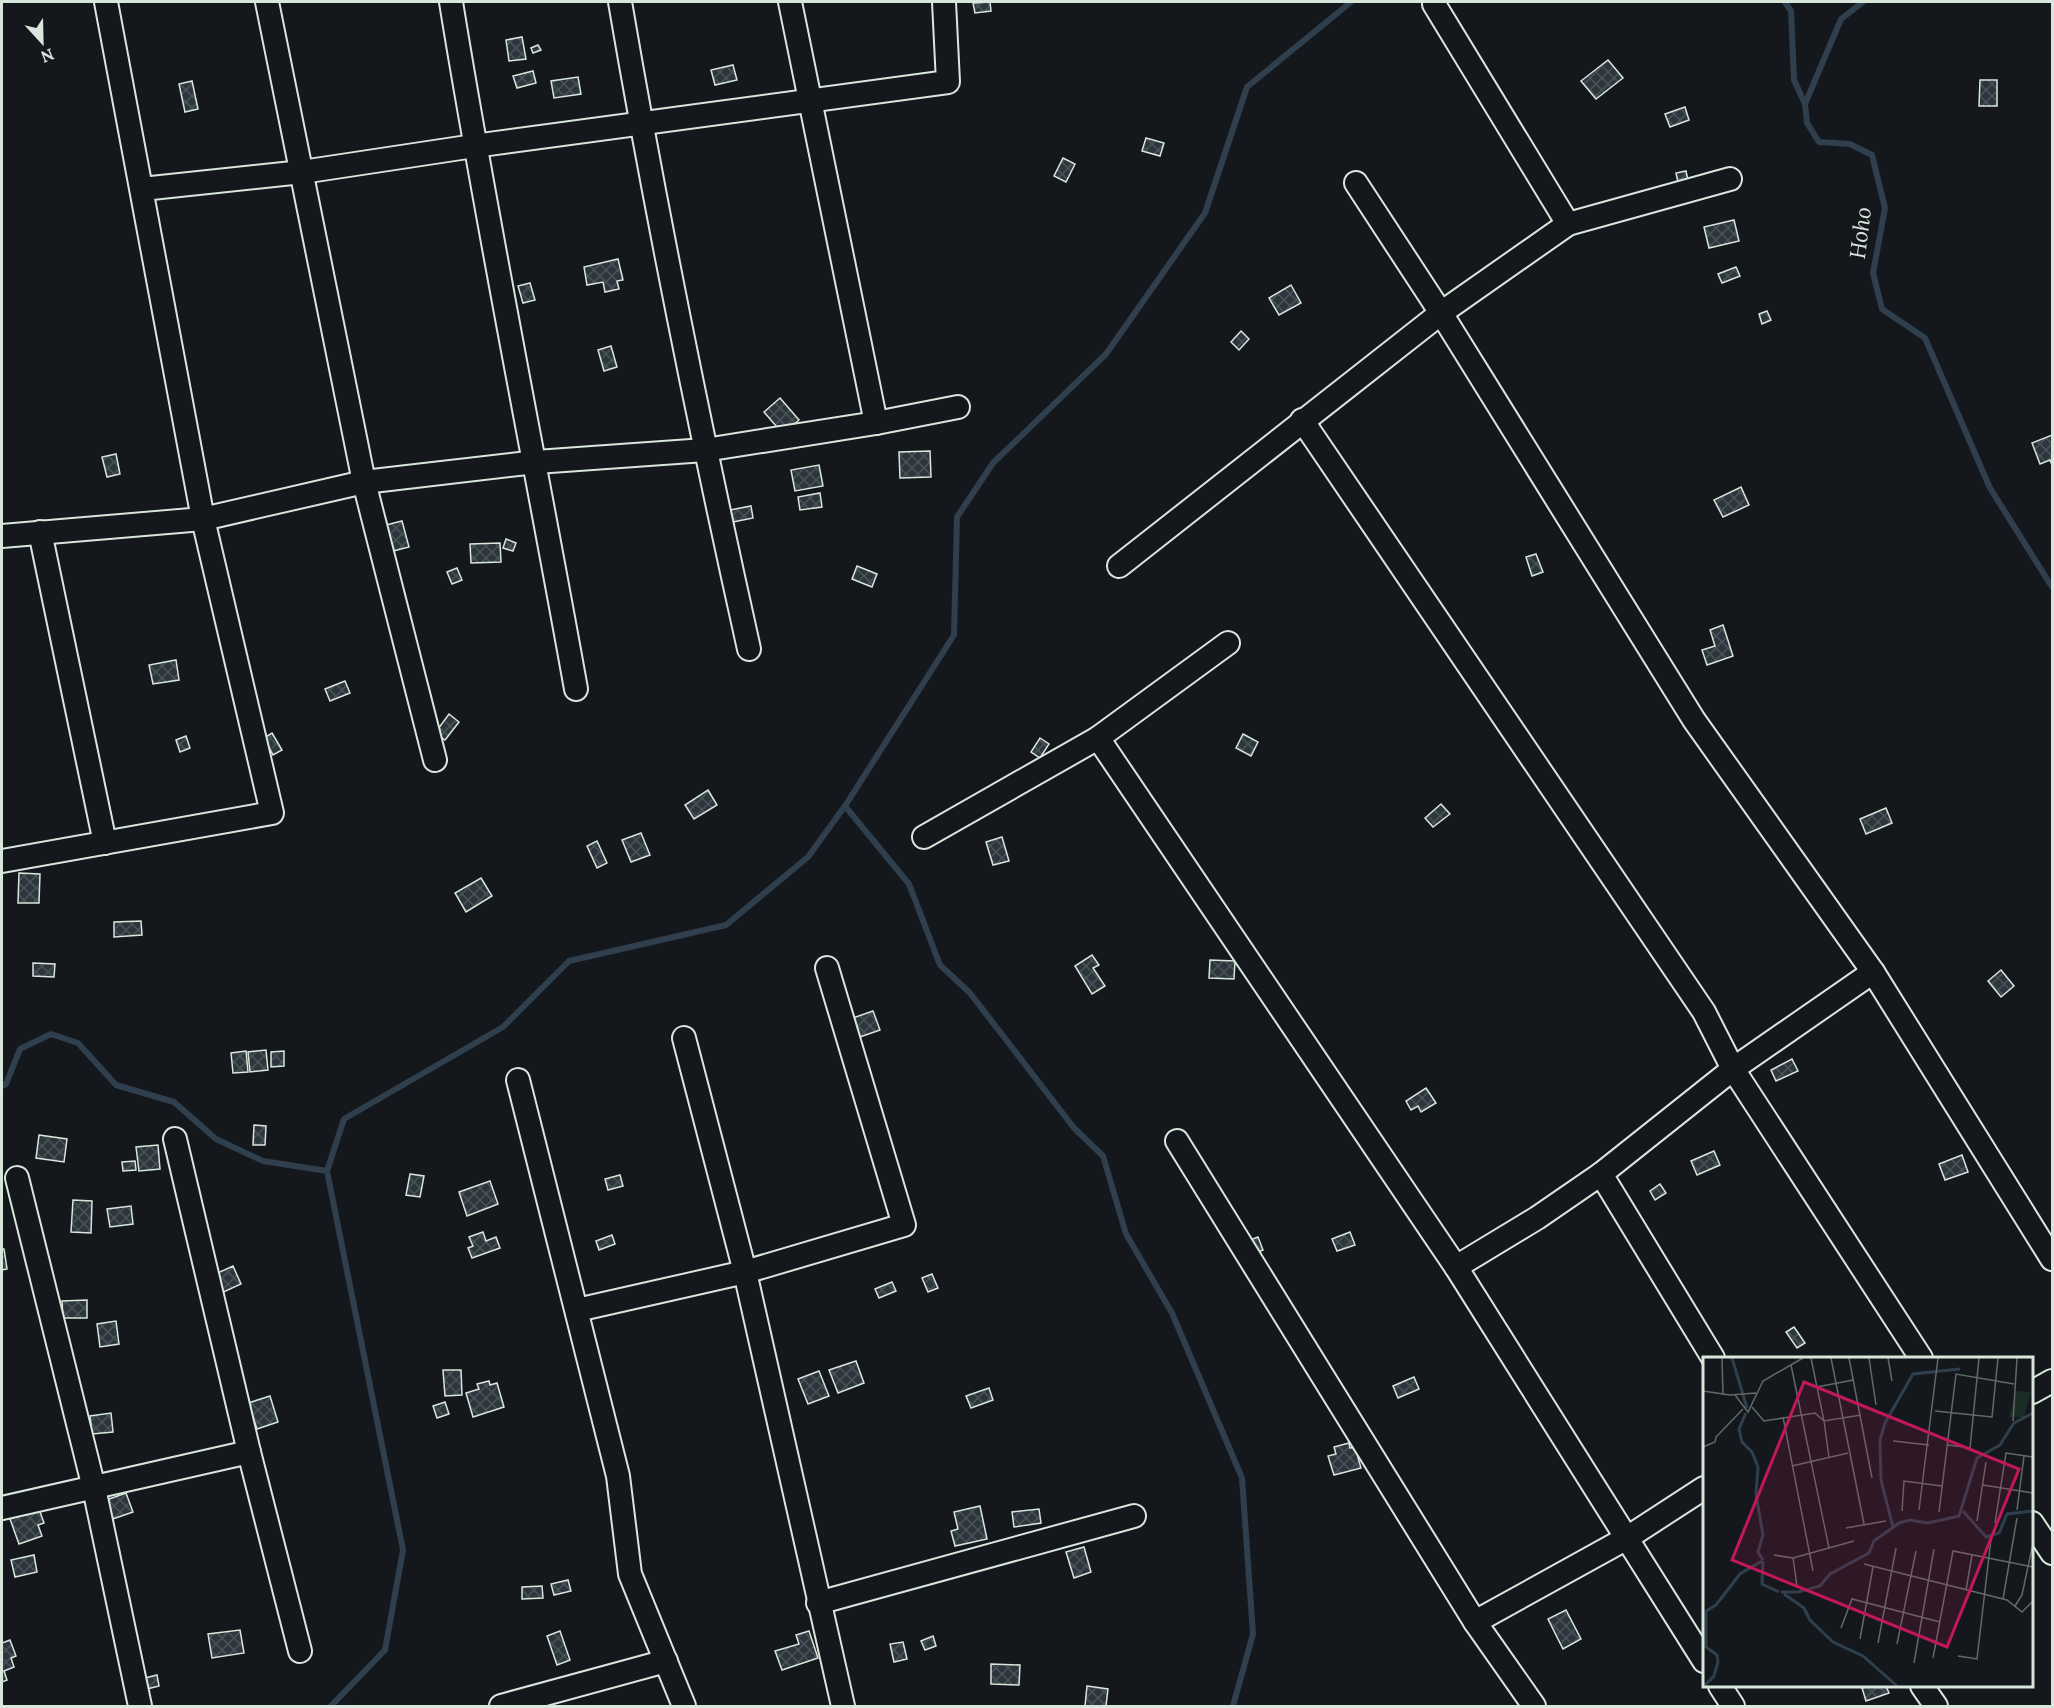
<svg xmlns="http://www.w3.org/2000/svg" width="2054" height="1708" viewBox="0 0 2054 1708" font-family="Lora,serif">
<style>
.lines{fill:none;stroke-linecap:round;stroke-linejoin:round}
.stream{stroke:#2f3f4d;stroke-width:6}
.building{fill:url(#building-cross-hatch);stroke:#d8e6dc;stroke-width:1.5}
.minor-casing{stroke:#d8e6dc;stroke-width:26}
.minor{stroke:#14181c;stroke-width:22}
.labels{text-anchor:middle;stroke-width:4.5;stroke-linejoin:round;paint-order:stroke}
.water-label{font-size:22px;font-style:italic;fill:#d8e6dc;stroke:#14181c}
.inset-river{fill:none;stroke:#2f3f4d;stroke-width:3}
.inset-road{fill:none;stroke:#626a69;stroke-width:1.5}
.view{fill:#c2185b;fill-opacity:0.15;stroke:#c2185b;stroke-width:3}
.inset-edge{fill:none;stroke:#d8e6dc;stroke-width:3}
</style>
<defs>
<pattern id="building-cross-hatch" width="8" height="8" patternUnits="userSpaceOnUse" patternTransform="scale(1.5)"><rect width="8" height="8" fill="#2c363c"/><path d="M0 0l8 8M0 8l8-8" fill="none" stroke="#4a5358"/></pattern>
</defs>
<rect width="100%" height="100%" fill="#14181c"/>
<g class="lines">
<g class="stream">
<polyline points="1785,2 1791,11 1794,80 1805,104"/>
<polyline points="1863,2 1841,19 1805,104 1807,123 1819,142 1850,144 1872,155 1885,208 1873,273 1882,309 1925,338 1990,488 2052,587"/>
<polyline points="845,806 909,884 940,965 970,993 1074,1128 1103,1156 1126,1234 1172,1313 1242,1478 1253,1634 1233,1706"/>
<polyline points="2,1086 6,1084 20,1049 51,1034 78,1043 116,1085 174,1102 216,1139 263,1161 327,1171"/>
<polyline points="331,1706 385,1650 403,1550 327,1171 344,1119 503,1027 569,961 726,925 808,857 845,806 954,635 957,517 993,463 1106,354 1205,213 1247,87 1351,2"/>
</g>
</g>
<g class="building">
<polygon points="990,2 991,11 975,13 973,3"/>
<polygon points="522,37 526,59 509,61 506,40"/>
<polygon points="538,45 541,50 533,53 531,48"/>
<polygon points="1608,60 1623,78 1596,99 1581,81"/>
<polygon points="733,65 737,80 715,85 711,70"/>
<polygon points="533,71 536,83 517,88 513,76"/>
<polygon points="578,77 581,94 554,98 551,81"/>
<polygon points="1980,80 1997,80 1997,106 1979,106"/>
<polygon points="192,81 198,109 185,112 179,84"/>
<polygon points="1685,107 1689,120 1670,127 1665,114"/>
<polygon points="1146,138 1164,143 1160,156 1142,151"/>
<polygon points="1063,158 1075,164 1066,182 1054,176"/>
<polygon points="1686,171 1689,185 1679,187 1676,173"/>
<polygon points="1734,220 1739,241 1709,248 1704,227"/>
<polygon points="618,259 623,280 617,281 619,289 605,292 603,282 587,285 584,267"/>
<polygon points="1736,267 1740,276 1722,283 1718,274"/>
<polygon points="530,283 535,300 523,303 518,286"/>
<polygon points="1291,285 1301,303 1279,315 1269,298"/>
<polygon points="1767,311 1771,320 1762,324 1759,314"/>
<polygon points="1241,331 1249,339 1239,350 1231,342"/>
<polygon points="611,346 617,367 604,371 598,350"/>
<polygon points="780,398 799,420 783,434 764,412"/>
<polygon points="2052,435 2052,465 2050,460 2040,464 2032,443"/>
<polygon points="930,451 931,477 900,478 899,452"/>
<polygon points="116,454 120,474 107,477 102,457"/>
<polygon points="819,465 823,486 795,491 791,470"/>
<polygon points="1741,487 1749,505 1723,517 1714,500"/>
<polygon points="820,493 822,507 800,510 798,497"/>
<polygon points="751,506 753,518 728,523 725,511"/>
<polygon points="402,521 409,547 393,551 386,525"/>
<polygon points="506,539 516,543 513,551 503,548"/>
<polygon points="500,543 501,562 471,563 470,544"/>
<polygon points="1536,554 1543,572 1532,576 1526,557"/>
<polygon points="857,566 877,574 872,587 852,579"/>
<polygon points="457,568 462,580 452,584 447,572"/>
<polygon points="1723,625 1733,656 1707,665 1702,650 1715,646 1710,630"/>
<polygon points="176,660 179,680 153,684 149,665"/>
<polygon points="345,681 350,693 330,701 325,689"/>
<polygon points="449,714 459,722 445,740 435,733"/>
<polygon points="272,733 282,750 273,755 264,738"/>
<polygon points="1243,734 1258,742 1251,756 1236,748"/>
<polygon points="186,736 190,748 180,752 176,740"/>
<polygon points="1040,738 1049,744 1040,758 1031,752"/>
<polygon points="708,790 717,805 694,819 685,805"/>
<polygon points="1441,804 1450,814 1433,827 1425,818"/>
<polygon points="1886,808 1892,823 1866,834 1860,819"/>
<polygon points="641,833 650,855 631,862 622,840"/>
<polygon points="1002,837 1009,861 993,865 986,842"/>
<polygon points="597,841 607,863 597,868 587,846"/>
<polygon points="19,873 40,874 39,903 18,903"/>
<polygon points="481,878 492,896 466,912 455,893"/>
<polygon points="141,921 142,935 114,937 114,922"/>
<polygon points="1092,955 1099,965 1093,968 1105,986 1092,994 1075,966"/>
<polygon points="1210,960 1235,961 1234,979 1209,978"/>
<polygon points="33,963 55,964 54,977 33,976"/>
<polygon points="2001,970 2014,986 2001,997 1988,981"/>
<polygon points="873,1011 880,1030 857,1038 850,1019"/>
<polygon points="266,1050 268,1070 250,1072 248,1052"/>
<polygon points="246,1051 248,1072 233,1073 231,1053"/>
<polygon points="284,1051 284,1066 271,1067 271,1052"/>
<polygon points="1792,1059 1798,1071 1776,1081 1771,1070"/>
<polygon points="1426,1088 1436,1103 1421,1112 1418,1106 1411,1110 1406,1101"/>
<polygon points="254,1125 266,1126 265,1145 253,1145"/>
<polygon points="39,1135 67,1139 64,1162 36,1158"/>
<polygon points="158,1145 160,1169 139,1171 136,1147"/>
<polygon points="1714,1151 1720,1165 1697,1175 1691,1161"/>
<polygon points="1962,1155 1968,1172 1945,1180 1939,1164"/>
<polygon points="135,1161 136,1170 123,1171 122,1162"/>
<polygon points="410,1174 424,1176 420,1197 406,1195"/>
<polygon points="620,1175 623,1186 608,1190 605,1179"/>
<polygon points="490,1181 498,1204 467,1216 459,1192"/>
<polygon points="1660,1184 1666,1193 1655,1200 1650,1191"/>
<polygon points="73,1200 92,1201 91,1233 71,1232"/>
<polygon points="131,1206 133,1224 110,1227 107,1209"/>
<polygon points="483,1232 486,1241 496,1237 500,1248 472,1258 468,1248 473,1246 469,1237"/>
<polygon points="1350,1232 1355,1245 1337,1251 1332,1239"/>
<polygon points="612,1235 615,1244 599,1250 596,1241"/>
<polygon points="1258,1237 1263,1250 1244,1257 1240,1244"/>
<polygon points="2,1249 4,1249 7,1269 2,1270"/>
<polygon points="233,1266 241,1284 217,1295 209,1277"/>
<polygon points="932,1274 938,1288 928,1292 922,1278"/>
<polygon points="892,1282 896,1291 879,1298 875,1289"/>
<polygon points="87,1300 87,1318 63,1318 62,1301"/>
<polygon points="116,1321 119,1344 100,1347 97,1324"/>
<polygon points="1794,1327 1805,1343 1797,1348 1786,1332"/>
<polygon points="856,1361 864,1383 838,1393 829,1370"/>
<polygon points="443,1370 461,1370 462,1395 445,1396"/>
<polygon points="819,1371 829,1396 808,1404 798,1379"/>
<polygon points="1414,1377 1419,1389 1398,1398 1393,1386"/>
<polygon points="489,1381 490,1385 497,1383 504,1407 473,1417 466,1393 479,1389 477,1384"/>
<polygon points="989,1388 993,1400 971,1408 966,1396"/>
<polygon points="270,1396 278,1422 257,1429 248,1403"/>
<polygon points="445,1402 449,1414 437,1418 433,1406"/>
<polygon points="111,1413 113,1432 92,1434 90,1416"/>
<polygon points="1349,1443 1350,1448 1355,1447 1361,1468 1334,1475 1328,1456 1336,1454 1334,1447"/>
<polygon points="126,1493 133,1512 104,1522 98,1503"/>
<polygon points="980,1506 987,1539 955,1546 951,1531 958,1529 954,1512"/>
<polygon points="39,1509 44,1523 38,1525 42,1536 19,1544 10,1519"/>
<polygon points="1039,1509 1041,1523 1014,1527 1012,1512"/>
<polygon points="1084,1547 1091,1572 1074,1578 1066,1552"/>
<polygon points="34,1555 37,1572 15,1577 11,1560"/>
<polygon points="568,1580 571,1591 554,1595 551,1584"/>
<polygon points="542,1586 543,1598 522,1599 522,1587"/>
<polygon points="1566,1610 1581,1639 1563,1649 1548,1619"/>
<polygon points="240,1630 244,1653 212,1658 208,1634"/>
<polygon points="560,1631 570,1660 557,1665 547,1636"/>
<polygon points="809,1631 818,1658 782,1670 775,1651 799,1644 796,1635"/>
<polygon points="933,1636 936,1646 925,1650 921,1641"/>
<polygon points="10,1640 16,1656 11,1658 14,1667 4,1671 7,1680 2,1682 2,1643"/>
<polygon points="903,1642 907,1659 894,1662 890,1644"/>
<polygon points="991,1664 1020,1665 1019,1685 991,1684"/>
<polygon points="157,1675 159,1686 147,1689 145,1678"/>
<polygon points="1087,1686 1108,1689 1106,1706 1085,1706"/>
<polygon points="1867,1686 1886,1686 1889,1693 1866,1701 1862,1688"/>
</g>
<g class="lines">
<defs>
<g id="minor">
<polyline points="267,2 364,482 435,760"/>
<path d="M451 2C488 231 535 460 576 689"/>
<path d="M620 2C657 218 701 434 749 649"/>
<polyline points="790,2 876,423"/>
<polyline points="1434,4 1568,224"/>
<polyline points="1356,183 1441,313 1694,720 1873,972 2052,1259"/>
<polyline points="142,189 302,172 474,146 948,82 944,2"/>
<polyline points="1302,420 1704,1012 1733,1069 1921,1358"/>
<polyline points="40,532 105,843"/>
<polyline points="2,536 203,519 364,482 536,462 705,450 876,423 958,407"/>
<polyline points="1119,566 1441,313 1568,224 1730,179"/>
<polyline points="1098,738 1456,1267 1704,1661"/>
<polyline points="924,837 1098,738 1228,643"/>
<polyline points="2,861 272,813 203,519 106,2"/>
<polyline points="684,1038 745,1272 843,1706"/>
<polyline points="518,1080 618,1476 630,1574 684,1706"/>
<polyline points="175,1139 249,1452 300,1651"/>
<polyline points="1177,1141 1475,1622 1534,1706"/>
<polyline points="1601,1174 1713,1358"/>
<polyline points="17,1178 94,1488 140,1706"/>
<polyline points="1456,1267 1537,1218 1601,1174 1733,1069 1873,972"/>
<polyline points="577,1310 745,1272 904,1225 827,968"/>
<polyline points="2032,1392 2052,1381"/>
<polyline points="2,1508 249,1452"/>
<polyline points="2032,1523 2052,1553"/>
<polyline points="818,1603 1134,1516"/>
<polyline points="1475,1622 1627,1538 1704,1488"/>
<polyline points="1720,1686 1733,1706"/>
<polyline points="1922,1686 1936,1706"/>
<polyline points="501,1706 666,1661"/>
</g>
</defs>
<use href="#minor" class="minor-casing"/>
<use href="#minor" class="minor"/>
</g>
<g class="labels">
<g class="water-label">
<text transform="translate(1860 233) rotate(-83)" y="8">Hoho</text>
</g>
</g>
<g transform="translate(1703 1357)">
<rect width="330" height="330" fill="#14181c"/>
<path d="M313 34 328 35 321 60H306Z" fill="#1a2d24"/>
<path class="inset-river" d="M29 1 44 51M43 56 36 72 39 85 49 95 55 110 53 137 60 178 55 195 60 203M260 154 283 180 296 176 304 157 330 154M190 170 178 123 177 83 182 66 210 17 257 12M60 204 59 227 76 235M78 235H95L117 229 127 217 166 196 171 184 196 166 207 163 225 166 256 159 274 101 297 88 311 66 330 56M81 237 101 251 107 263 130 285 160 299 194 329M1 329 11 319 15 305 14 298 3 290V254L13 248 37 217 59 204"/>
<path class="inset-road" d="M19 1 20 38M108 1 121 64 158 58M128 1 161 167M146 1 169 121M166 1 173 48M185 1 189 24M88 8 126 191M114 30 150 23M0 34 27 38 53 36M32 38 45 55 60 24 100 1M49 50 61 64 112 56 121 64 126 100M232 54 289 60 295 1M80 60 110 214M310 64 314 1M190 84 226 88M245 88 267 91 276 1M0 90 12 85 13 80 40 52M89 109 145 96M280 128 330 136M216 153 235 1M314 153 321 99M199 154 201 124 239 129M236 155 253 17 311 27M274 164 283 105M292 166 303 96 330 100M143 171 183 164M71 198 90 201 151 184M90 201 94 229M161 207 304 243 319 255 330 244M263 233 269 198M300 242 314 161M312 249 319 238 330 186M138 271 149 242 237 265M157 282 170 210M175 286 193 191M194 287 213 194M255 299 274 302 288 182M230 301 250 194 330 210M211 306 231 192"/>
<path class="view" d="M101 25 316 112 244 290 29 203Z"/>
<rect width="330" height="330" class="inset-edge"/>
</g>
<rect width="2054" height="1708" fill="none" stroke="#d8e6dc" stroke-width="6"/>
<g transform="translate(42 42) rotate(158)" stroke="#14181c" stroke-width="4.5" paint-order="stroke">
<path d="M0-4.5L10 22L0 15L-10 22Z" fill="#d8e6dc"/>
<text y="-9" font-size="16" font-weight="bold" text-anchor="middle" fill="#d8e6dc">N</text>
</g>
</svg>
